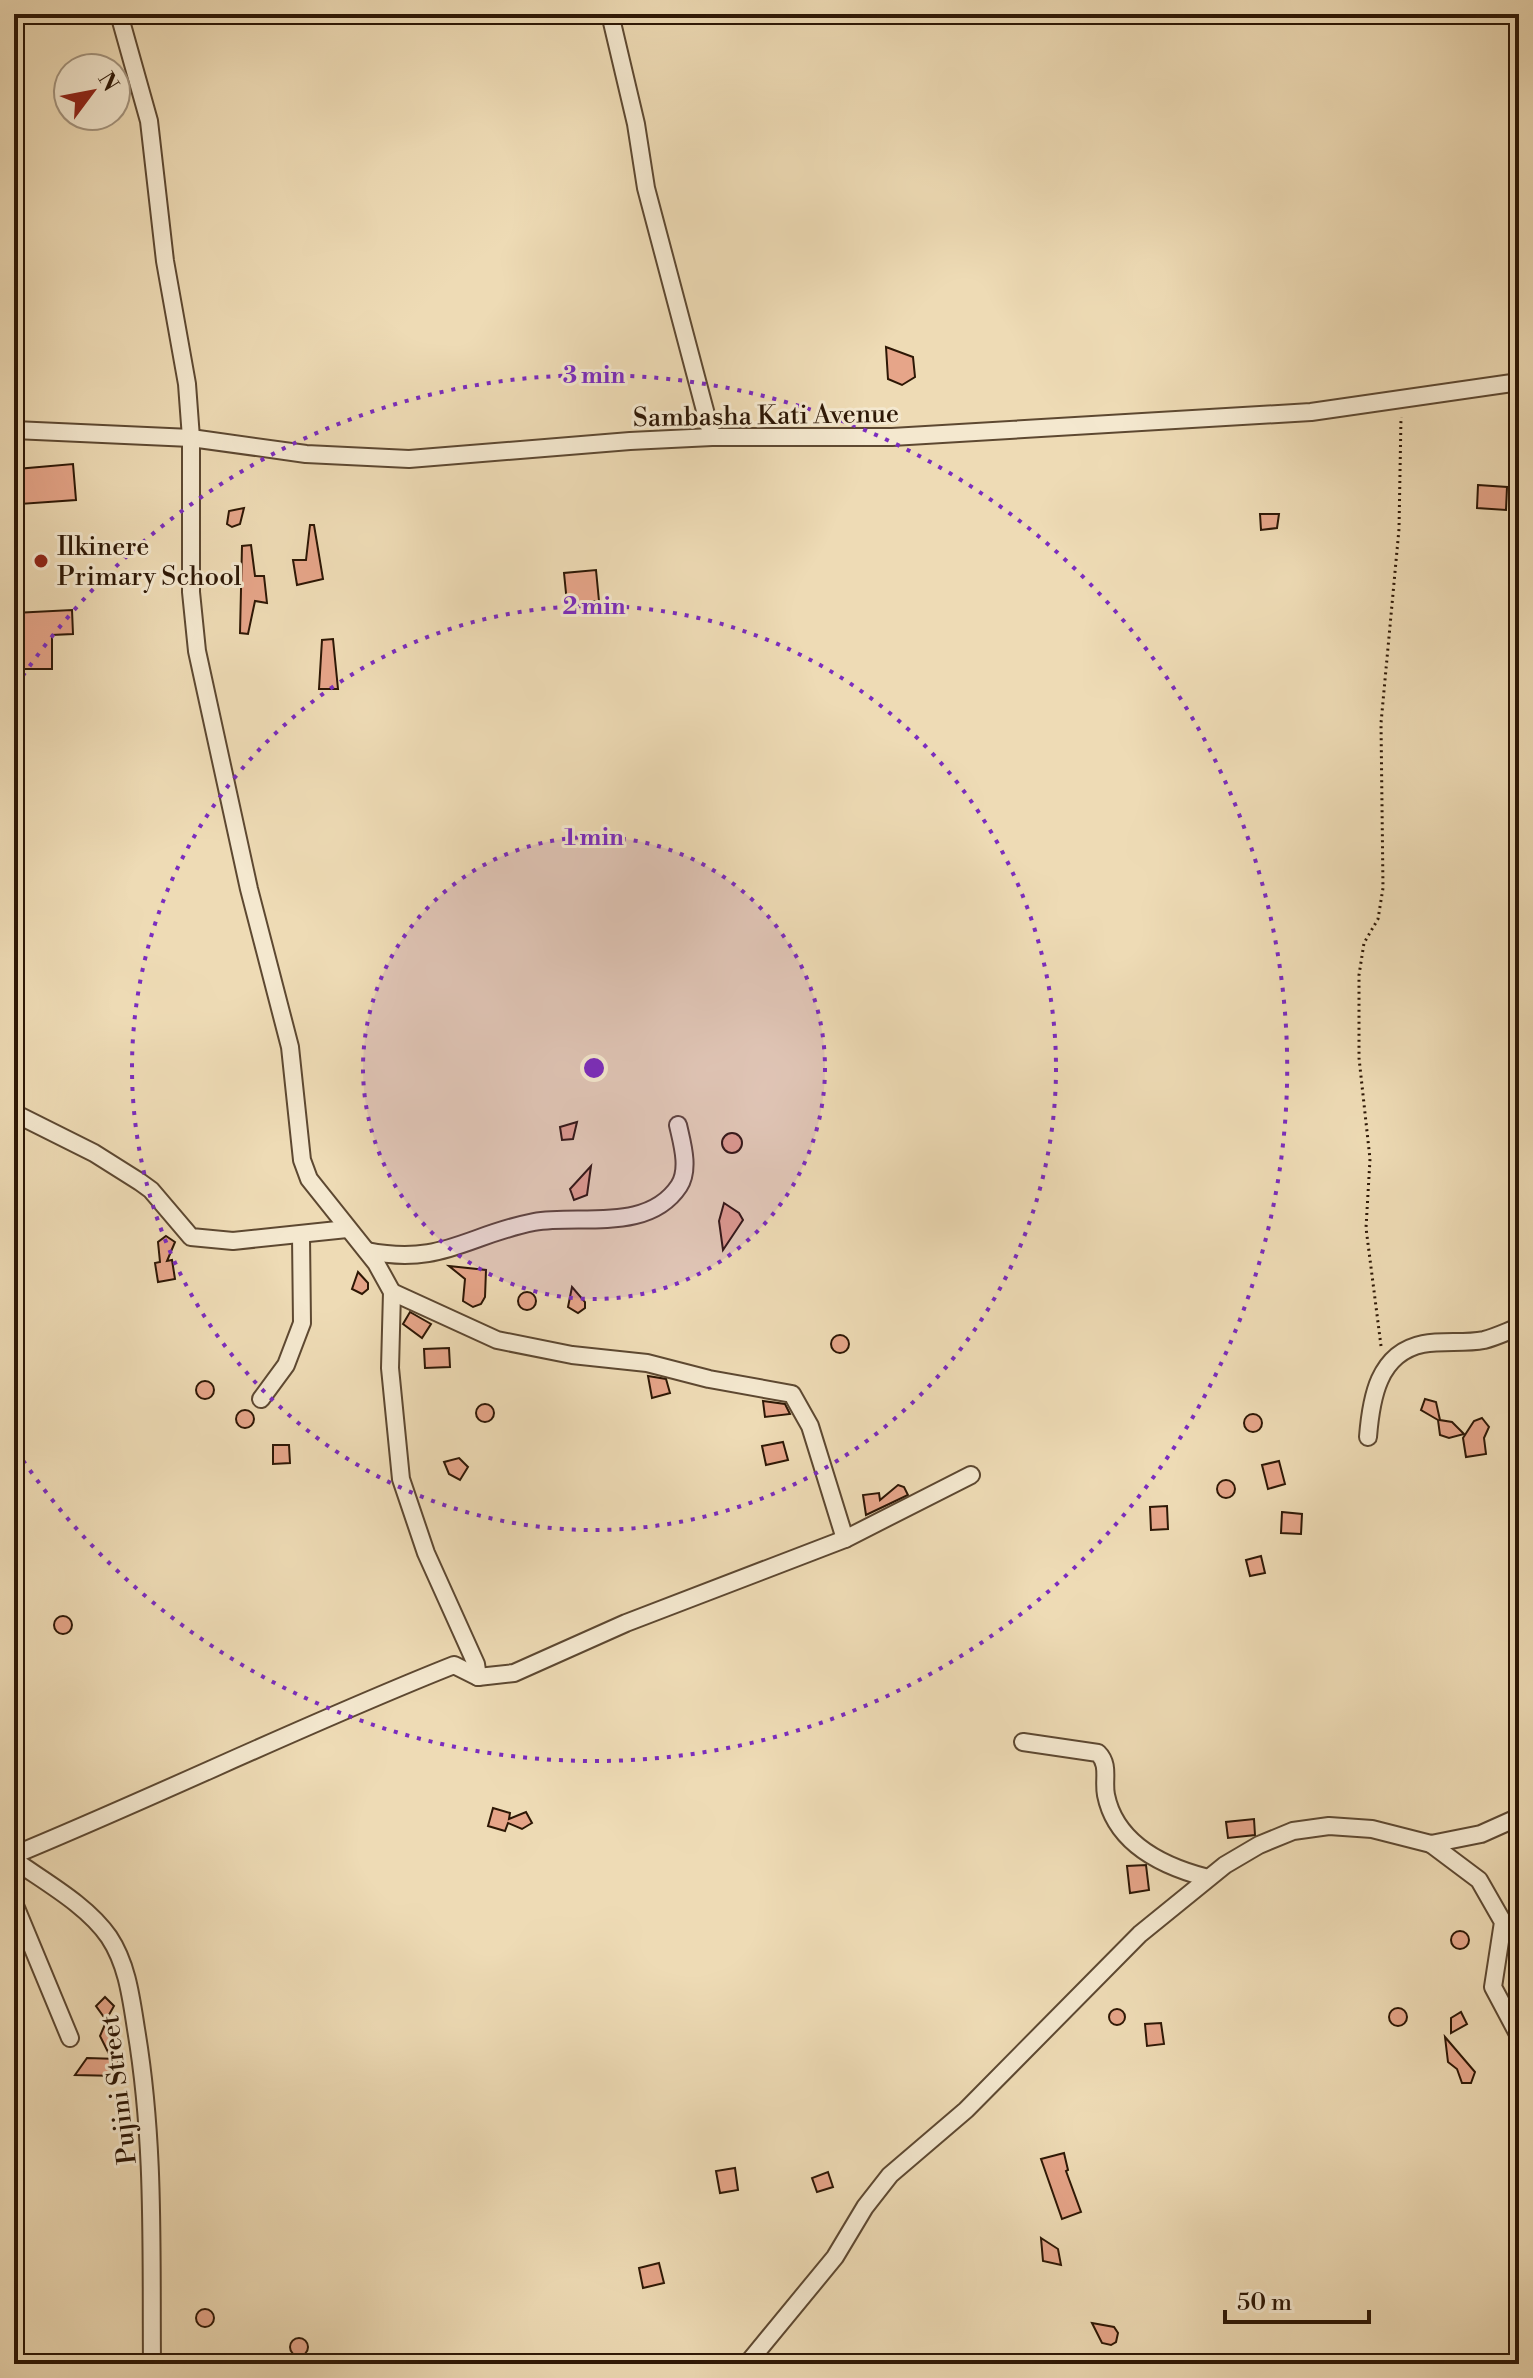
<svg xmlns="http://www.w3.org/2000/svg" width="1533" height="2378" viewBox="0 0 1533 2378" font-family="'Libre Bodoni',serif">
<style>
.building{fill:#e6a589;stroke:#2d1705;stroke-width:2}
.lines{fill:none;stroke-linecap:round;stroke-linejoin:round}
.minor-casing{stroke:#5d4831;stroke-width:20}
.path{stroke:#2d1705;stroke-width:3;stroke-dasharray:2 4;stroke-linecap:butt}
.minor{stroke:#f4e8cf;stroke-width:16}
.ring{fill:none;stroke:#7b2cbf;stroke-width:4;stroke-dasharray:4 8}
.poi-dot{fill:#8f2418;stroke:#f4e8cf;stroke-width:3}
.labels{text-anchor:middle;stroke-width:6;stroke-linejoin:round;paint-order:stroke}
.street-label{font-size:26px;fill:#2d1705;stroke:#f4e8cf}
.poi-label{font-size:26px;fill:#2d1705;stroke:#f4e8cf;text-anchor:start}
.centre{fill:#7b2cbf;stroke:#f4e8cf;stroke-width:4}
.ring-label{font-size:24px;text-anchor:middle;font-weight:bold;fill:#7b2cbf;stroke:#f4e8cf;stroke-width:6;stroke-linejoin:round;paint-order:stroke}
</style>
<rect width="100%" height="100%" fill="#eedbb5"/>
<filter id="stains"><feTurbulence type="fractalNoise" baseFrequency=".0025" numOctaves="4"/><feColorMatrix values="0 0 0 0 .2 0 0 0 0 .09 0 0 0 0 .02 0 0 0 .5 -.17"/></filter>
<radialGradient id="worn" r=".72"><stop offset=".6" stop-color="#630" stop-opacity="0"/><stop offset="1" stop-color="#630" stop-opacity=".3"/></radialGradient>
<g class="building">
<polygon points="886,347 913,357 915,377 902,385 888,379"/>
<polygon points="73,464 76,500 20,504 17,469"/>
<polygon points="1478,485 1507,487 1506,510 1477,508"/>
<polygon points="244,508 240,524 232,527 227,524 229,511"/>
<polygon points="1260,514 1279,514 1277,528 1261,530"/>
<polygon points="310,525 314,525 323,579 297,585 293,560 306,560"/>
<polygon points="251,545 255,576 264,576 267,603 255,601 248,634 240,633 242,546"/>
<polygon points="596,570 599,601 567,603 564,573"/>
<polygon points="72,610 73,634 52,635 52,669 14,669 14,613"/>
<polygon points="333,639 338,689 319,689 322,640"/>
<polygon points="577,1122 573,1139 562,1140 560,1127"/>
<circle cx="732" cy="1143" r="10"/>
<polygon points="591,1166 587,1195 574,1200 570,1189"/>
<polygon points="724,1203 739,1213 743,1220 723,1250 719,1221"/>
<polygon points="166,1236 175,1242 167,1261 172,1260 175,1279 158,1282 155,1263 160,1262 158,1242"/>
<polygon points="449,1266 486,1270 485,1297 481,1304 473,1307 463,1301 465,1279"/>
<polygon points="358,1272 368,1283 368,1289 362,1294 352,1289"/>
<polygon points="572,1287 585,1302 585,1308 578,1313 568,1307"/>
<circle cx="527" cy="1301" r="9"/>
<polygon points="410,1312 431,1324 422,1338 403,1324"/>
<circle cx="840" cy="1344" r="9"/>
<polygon points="449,1348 450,1367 425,1368 424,1349"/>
<polygon points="648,1376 666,1379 670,1393 652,1398"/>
<circle cx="205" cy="1390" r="9"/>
<polygon points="1425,1399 1436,1402 1440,1420 1452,1422 1464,1434 1449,1438 1440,1435 1438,1420 1421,1410"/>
<polygon points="763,1401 785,1404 790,1414 765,1417"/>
<circle cx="485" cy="1413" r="9"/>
<circle cx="245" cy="1419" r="9"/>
<circle cx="1253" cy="1423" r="9"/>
<polygon points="1482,1418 1489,1427 1484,1438 1486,1454 1466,1457 1463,1438 1474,1421"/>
<polygon points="783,1442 788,1460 766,1465 762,1446"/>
<polygon points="273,1445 289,1445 290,1463 273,1464"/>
<polygon points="459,1458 468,1467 460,1480 449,1474 444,1462"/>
<polygon points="1279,1461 1285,1484 1268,1489 1262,1465"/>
<circle cx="1226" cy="1489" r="9"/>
<polygon points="898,1485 904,1487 908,1495 866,1515 863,1495 879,1493 880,1500"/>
<polygon points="1167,1506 1168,1529 1151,1530 1150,1507"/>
<polygon points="1282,1512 1302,1514 1301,1534 1281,1533"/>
<polygon points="1261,1556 1265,1573 1250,1576 1246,1560"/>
<circle cx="63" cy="1625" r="9"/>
<polygon points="493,1808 510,1813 509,1819 526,1812 532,1823 522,1829 508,1823 505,1831 488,1826"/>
<polygon points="1254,1819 1255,1835 1228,1838 1226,1822"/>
<polygon points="1146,1865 1149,1890 1130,1893 1127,1866"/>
<circle cx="1460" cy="1940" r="9"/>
<polygon points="105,1997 114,2006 106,2020 96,2006"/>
<circle cx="1398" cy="2017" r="9"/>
<circle cx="1117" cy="2017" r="8"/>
<polygon points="1461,2012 1467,2024 1451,2033 1451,2018"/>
<polygon points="106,2022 117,2033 109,2054 100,2036"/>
<polygon points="1161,2023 1164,2044 1147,2046 1145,2024"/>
<polygon points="1445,2037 1475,2072 1471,2083 1462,2083 1457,2069 1448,2062"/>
<polygon points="87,2058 118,2059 118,2076 75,2075"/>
<polygon points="1064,2153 1068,2170 1066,2171 1081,2212 1062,2219 1041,2159"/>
<polygon points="735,2168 738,2190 720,2193 716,2171"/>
<polygon points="828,2172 833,2187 817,2192 812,2178"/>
<polygon points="1041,2238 1058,2249 1061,2265 1043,2261"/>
<polygon points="659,2263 664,2283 643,2288 639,2268"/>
<circle cx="205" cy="2318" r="9"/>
<polygon points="1092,2323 1114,2327 1118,2333 1116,2342 1111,2345 1102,2343"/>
<circle cx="299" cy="2347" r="9"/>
</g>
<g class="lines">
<defs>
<g id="minor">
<polyline points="119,14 149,121 165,261 187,384 191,438 191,592 197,651 249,889 290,1047 302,1160 309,1179 376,1263 392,1292 390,1368 401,1479 426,1553 476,1664 478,1677"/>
<polyline points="610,14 636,124 646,188 712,437"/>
<polyline points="14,430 191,438 306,454 409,459 630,441 712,437 892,437 1311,412 1519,382"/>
<polyline points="14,1113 94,1153 140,1182 151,1190 191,1237 233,1241 347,1229"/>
<path d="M367 1251C442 1266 467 1235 534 1222 580 1214 648 1233 679 1186 690 1169 682 1143 678 1125"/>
<polyline points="392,1292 497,1340 572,1355 647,1363 709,1379 792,1394 810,1426 845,1539"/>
<polyline points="261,1399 286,1365 302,1323 301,1236"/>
<path d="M1368 1437C1371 1399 1378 1353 1423 1344 1443 1340 1464 1344 1484 1340 1496 1337 1508 1331 1519 1327"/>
<path d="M1023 1742 1098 1753C1110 1765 1103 1780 1106 1795 1116 1845 1165 1867 1208 1878"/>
<polyline points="1431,1844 1479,1880 1503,1922 1493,1987 1519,2036"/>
<path d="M14 1855C162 1794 305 1724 454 1665L478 1677 514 1673 626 1623 845 1539 971 1475"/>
<path d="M14 1860C45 1882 87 1905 109 1937 127 1964 131 1997 136 2029 155 2142 151 2250 152 2364"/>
<polyline points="14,1903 70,2038"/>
<polyline points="747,2364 835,2257 865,2207 890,2175 966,2110 1140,1934 1225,1865 1259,1845 1293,1831 1329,1826 1372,1829 1431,1844 1481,1834 1519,1817"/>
</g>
</defs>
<use href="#minor" class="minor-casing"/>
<polyline class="path" points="1381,1346 1366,1228 1370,1159 1359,1058 1359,975 1364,943 1378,919 1383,888 1381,723 1399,529 1401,417"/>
<use href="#minor" class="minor"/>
</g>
<circle cx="594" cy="1068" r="231" fill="#7b2cbf" fill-opacity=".12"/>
<g class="ring">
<circle cx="594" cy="1068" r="231"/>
<circle cx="594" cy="1068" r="462"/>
<path d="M16 686A693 693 0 1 1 16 1450"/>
</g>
<circle class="poi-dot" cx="41" cy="561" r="8"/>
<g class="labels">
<g class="street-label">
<text transform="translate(766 415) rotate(-1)" y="9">Sambasha Kati Avenue</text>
<text transform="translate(118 2090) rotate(-97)" y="9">Pujini Street</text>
</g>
<g class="poi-label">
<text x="57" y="555">Ilkinere<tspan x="57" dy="30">Primary School</tspan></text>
</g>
</g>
<circle cx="594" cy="1068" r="12" class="centre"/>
<g class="ring-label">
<text x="594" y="383">3 min</text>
<text x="594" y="614">2 min</text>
<text x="594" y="845">1 min</text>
</g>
<rect width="1533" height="2378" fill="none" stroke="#eedbb5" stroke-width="48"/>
<rect x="16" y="16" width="1501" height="2346" fill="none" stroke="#2d1705" stroke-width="4"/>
<rect x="24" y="24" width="1485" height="2330" fill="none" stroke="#2d1705" stroke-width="2"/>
<g transform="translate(92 92) rotate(58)"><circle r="38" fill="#f4e8cf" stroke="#a4947e" stroke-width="2"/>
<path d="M0-6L14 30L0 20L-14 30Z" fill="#8f2418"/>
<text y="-12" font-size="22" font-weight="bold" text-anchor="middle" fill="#2d1705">N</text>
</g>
<path d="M1225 2310v12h144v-12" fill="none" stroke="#2d1705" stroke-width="4"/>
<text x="1237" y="2310" font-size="24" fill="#2d1705" stroke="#f4e8cf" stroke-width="6" paint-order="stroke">50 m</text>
<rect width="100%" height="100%" filter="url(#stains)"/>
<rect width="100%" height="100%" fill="url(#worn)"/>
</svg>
